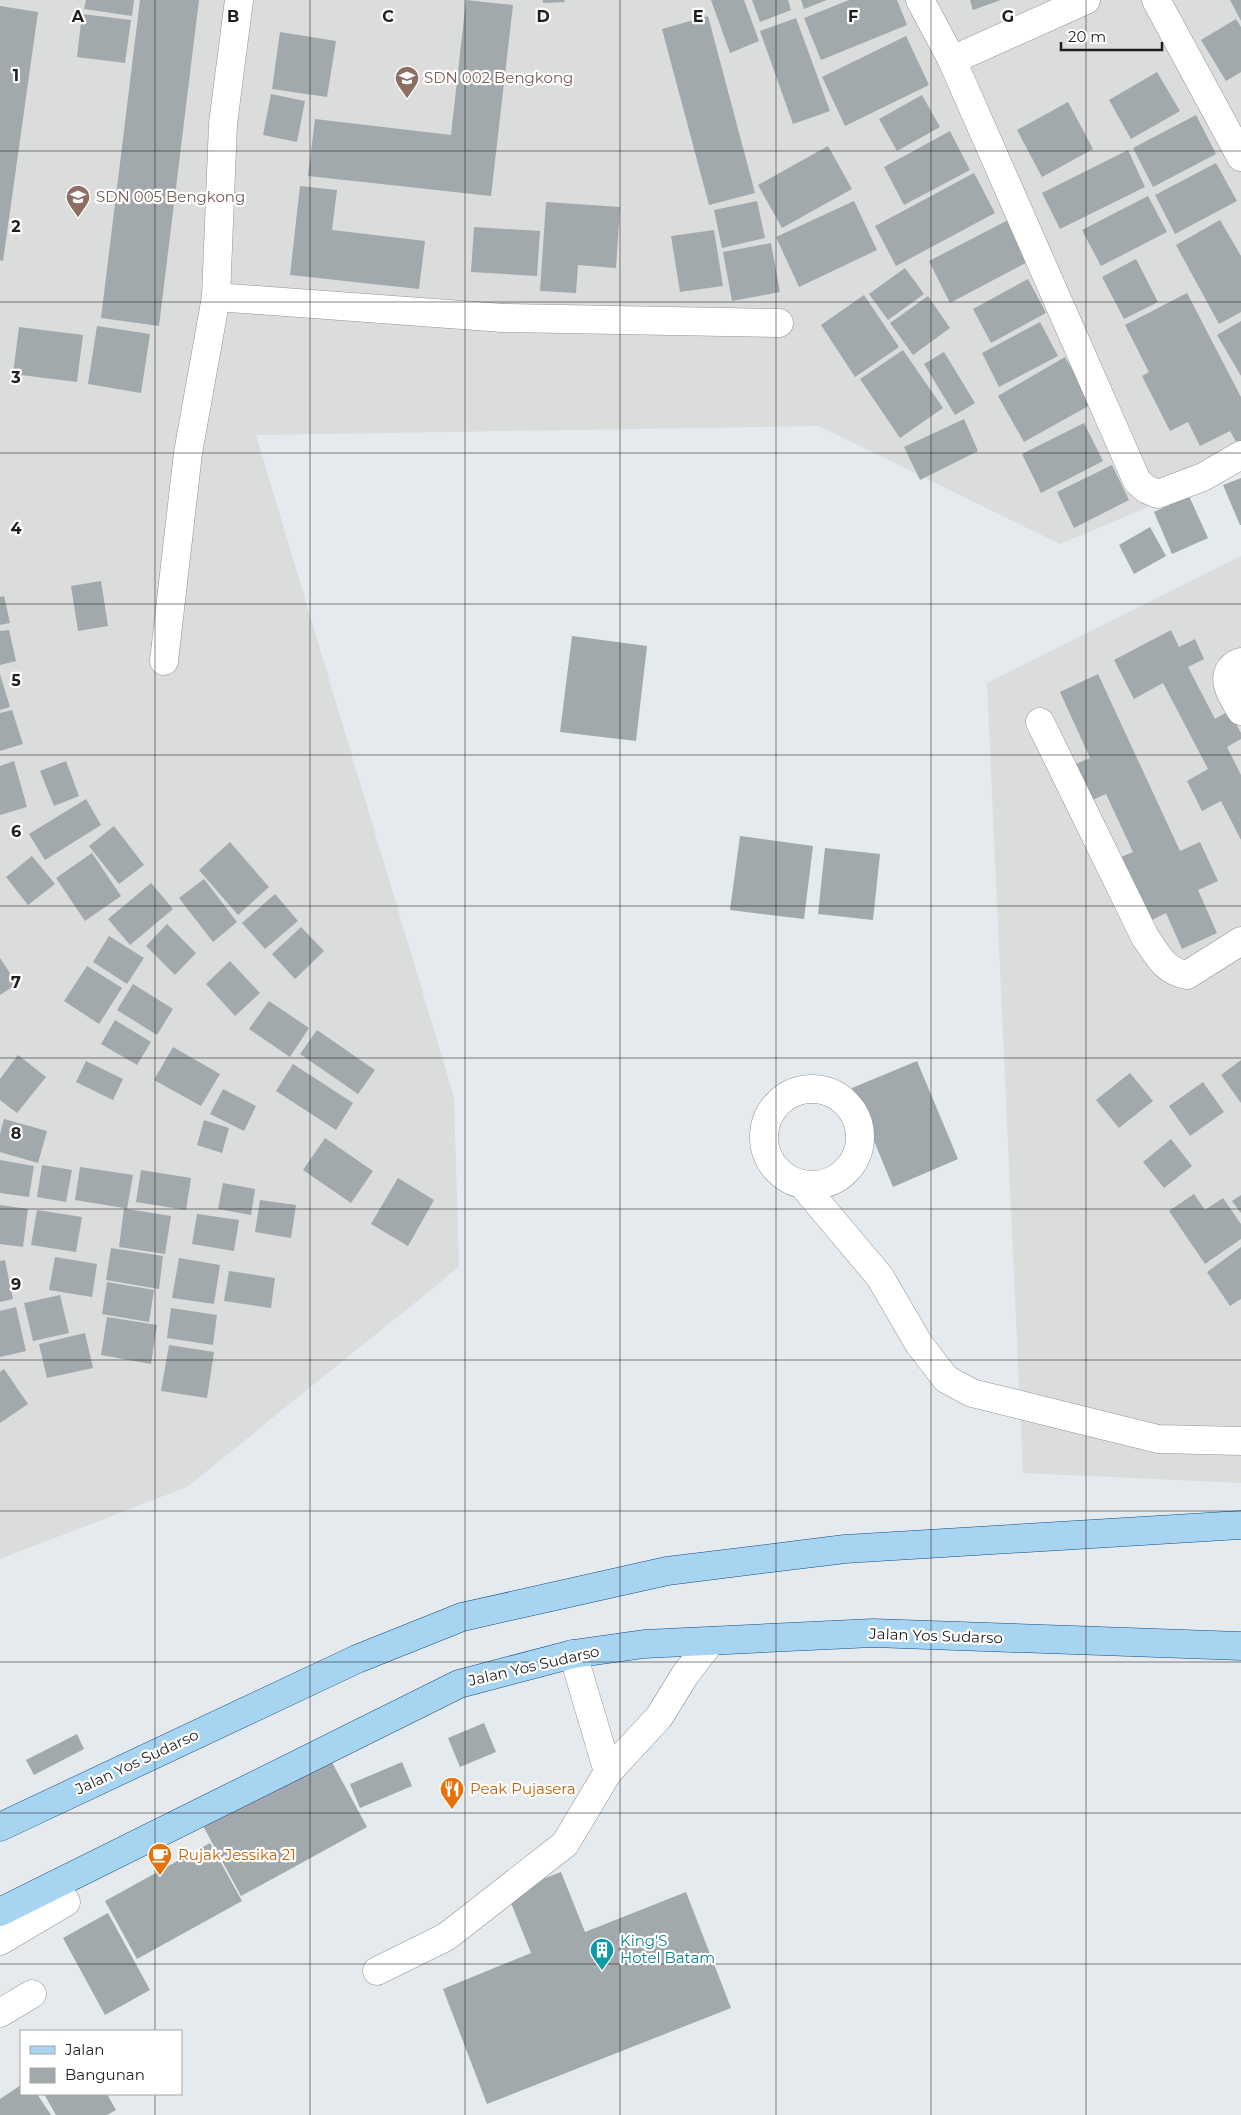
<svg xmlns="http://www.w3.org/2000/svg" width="1241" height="2115" viewBox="0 0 1241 2115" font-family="Montserrat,sans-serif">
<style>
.residential{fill:#dbdcdc}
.building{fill:#a1a9ac}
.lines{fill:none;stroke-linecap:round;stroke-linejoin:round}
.minor-casing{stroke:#929292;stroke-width:29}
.major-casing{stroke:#114d87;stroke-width:29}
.minor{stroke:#fff;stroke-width:28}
.major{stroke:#a7d4f1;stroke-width:28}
.grid{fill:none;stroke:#1e1e1e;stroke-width:1;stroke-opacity:0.55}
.labels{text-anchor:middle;stroke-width:4.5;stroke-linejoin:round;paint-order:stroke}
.education-label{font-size:15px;fill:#785e54;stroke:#fff;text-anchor:start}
.street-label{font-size:15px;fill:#1e1e1e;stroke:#fff}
.food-label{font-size:15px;fill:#c56008;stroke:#fff;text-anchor:start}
.culture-label{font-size:15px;fill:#0d838f;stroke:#fff;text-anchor:start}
.grid-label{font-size:16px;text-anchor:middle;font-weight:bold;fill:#1e1e1e;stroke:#fff;stroke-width:4.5;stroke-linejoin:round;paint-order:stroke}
</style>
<rect width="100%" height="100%" fill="#e5eaee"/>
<g class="residential">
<polygon points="0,0 1241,0 1241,468 1060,544 819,426 256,435 454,1097 459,1267 187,1487 0,1559"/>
<polygon points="1241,556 1241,1483 1023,1473 987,683"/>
</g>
<g class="building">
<polygon points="86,0 134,0 132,16 84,9"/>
<polygon points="140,0 199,0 159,326 101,318"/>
<polygon points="466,0 513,5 491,196 308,176 315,119 451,135"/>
<polygon points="543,0 564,0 565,2 543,3"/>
<polygon points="711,0 744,0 759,41 730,53"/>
<polygon points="752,0 788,0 791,10 760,22"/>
<polygon points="801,0 827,0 804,9"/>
<polygon points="849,0 897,0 907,25 821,60 804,18"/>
<polygon points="970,0 1001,0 973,10"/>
<polygon points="1230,0 1241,0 1241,21"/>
<polygon points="0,6 38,12 3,261 0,260"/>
<polygon points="82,14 131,20 125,63 77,57"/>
<polygon points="708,16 755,193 709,205 662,29"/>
<polygon points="796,18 830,111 793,124 760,31"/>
<polygon points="1236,19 1241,27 1241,72 1226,81 1201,40"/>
<polygon points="280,32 336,41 327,97 272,89"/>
<polygon points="906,36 929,85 845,126 822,77"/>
<polygon points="1157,72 1180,111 1131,139 1109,100"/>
<polygon points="271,94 305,101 297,142 263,135"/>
<polygon points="922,95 940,127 897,151 879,119"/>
<polygon points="1068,102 1093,149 1042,177 1017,130"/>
<polygon points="1196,115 1216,154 1153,187 1133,148"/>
<polygon points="950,131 970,170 904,205 884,167"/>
<polygon points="828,146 852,189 782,228 758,185"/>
<polygon points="1128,150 1145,187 1060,229 1042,193"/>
<polygon points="1216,163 1237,201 1175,234 1155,195"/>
<polygon points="974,173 995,213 896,266 875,226"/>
<polygon points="300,186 337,190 332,230 425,241 419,289 290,275"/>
<polygon points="1148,196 1167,232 1101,266 1082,230"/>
<polygon points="757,201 765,238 722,248 714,210"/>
<polygon points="854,201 877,250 799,287 776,237"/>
<polygon points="546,202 620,207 616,268 578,265 576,293 540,291"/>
<polygon points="1014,217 1035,258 950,303 929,261"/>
<polygon points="1220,220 1241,256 1241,312 1219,324 1176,245"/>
<polygon points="474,227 540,231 537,276 471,272"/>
<polygon points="714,230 723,286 680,292 671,236"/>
<polygon points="771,243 780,292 732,301 723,252"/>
<polygon points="1136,259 1158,302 1124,319 1102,277"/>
<polygon points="905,268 924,294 888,320 869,294"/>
<polygon points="1028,279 1046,313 991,343 973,309"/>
<polygon points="1187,293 1241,397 1241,444 1238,445 1230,431 1200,446 1188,422 1170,431 1142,376 1149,372 1125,325"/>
<polygon points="864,295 899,347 855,377 821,325"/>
<polygon points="928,296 950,328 913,355 890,323"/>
<polygon points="1241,321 1241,376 1217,335"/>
<polygon points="1040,322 1058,356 999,387 982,353"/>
<polygon points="97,326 150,334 141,393 88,384"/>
<polygon points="19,327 83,335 77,382 13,374"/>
<polygon points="903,350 943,408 900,438 860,379"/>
<polygon points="944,352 975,403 955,415 924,364"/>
<polygon points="1065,357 1092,404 1024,442 998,396"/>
<polygon points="964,419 978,451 920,480 904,447"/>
<polygon points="1084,423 1103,461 1041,493 1022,454"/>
<polygon points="1112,465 1129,500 1074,528 1057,492"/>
<polygon points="1241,478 1241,525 1240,525 1223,485"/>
<polygon points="1189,496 1208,538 1172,554 1154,512"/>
<polygon points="1150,527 1166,556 1134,574 1119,545"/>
<polygon points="101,581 108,626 78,631 71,586"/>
<polygon points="4,596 10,623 0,625 0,597"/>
<polygon points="9,630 16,661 0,665 0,631"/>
<polygon points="1171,630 1179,647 1195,639 1204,659 1188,667 1215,719 1229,711 1241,733 1241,739 1227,747 1241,775 1241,840 1221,801 1202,811 1187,781 1208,769 1163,683 1134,699 1114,660"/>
<polygon points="572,636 647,646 636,741 560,732"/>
<polygon points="0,674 10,707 0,710"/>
<polygon points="1098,674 1180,851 1200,842 1218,881 1198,890 1217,933 1182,949 1166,913 1146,923 1116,859 1133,852 1106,794 1090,801 1073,765 1090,758 1060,692"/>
<polygon points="12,710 23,744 0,751 0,713"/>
<polygon points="14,761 27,807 0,815 0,766"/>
<polygon points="66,761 79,796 54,806 40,771"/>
<polygon points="86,799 101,825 45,860 29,834"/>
<polygon points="114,826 144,865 119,884 89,846"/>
<polygon points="740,836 813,846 804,919 730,910"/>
<polygon points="230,842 269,887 238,915 199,870"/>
<polygon points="825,848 880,854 873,920 818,914"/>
<polygon points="92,853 121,896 85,921 56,878"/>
<polygon points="32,856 55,884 28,905 6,877"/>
<polygon points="204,879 237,922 213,942 179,898"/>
<polygon points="151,883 173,909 130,945 108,919"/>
<polygon points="275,894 298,921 265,949 242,923"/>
<polygon points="167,924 196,953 175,975 146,946"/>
<polygon points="301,927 324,951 295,979 272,954"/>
<polygon points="109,936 144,958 127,984 93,962"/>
<polygon points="0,958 17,984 0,995"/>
<polygon points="230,961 260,993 235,1016 206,984"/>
<polygon points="87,966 122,988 99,1024 64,1001"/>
<polygon points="133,984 173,1009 157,1035 117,1010"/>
<polygon points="269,1001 309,1028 290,1057 249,1029"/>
<polygon points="115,1020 151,1042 137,1065 101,1044"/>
<polygon points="317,1030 375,1070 358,1094 300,1054"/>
<polygon points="173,1047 220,1074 201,1106 154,1080"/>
<polygon points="18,1055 46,1077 17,1113 0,1100 0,1079"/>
<polygon points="1241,1060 1241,1103 1221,1075"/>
<polygon points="86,1061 123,1079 113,1100 76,1082"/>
<polygon points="917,1061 958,1159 893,1187 852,1088"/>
<polygon points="293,1064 353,1103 336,1130 276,1091"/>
<polygon points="1130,1073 1153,1101 1119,1128 1096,1100"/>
<polygon points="1203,1082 1224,1112 1190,1136 1169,1106"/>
<polygon points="223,1089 256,1106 244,1131 210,1114"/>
<polygon points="4,1119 47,1131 38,1163 0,1152 0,1134"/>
<polygon points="204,1120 229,1128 222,1153 197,1145"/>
<polygon points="325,1138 373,1171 351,1203 303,1170"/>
<polygon points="1171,1139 1192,1166 1164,1188 1143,1162"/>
<polygon points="0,1160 34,1166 29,1197 0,1193"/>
<polygon points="42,1165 72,1170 66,1202 37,1197"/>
<polygon points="80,1167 133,1175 127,1209 171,1216 165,1254 119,1247 124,1208 75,1200"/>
<polygon points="141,1170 191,1178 186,1210 136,1202"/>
<polygon points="398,1178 434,1200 408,1246 371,1224"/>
<polygon points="223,1183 255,1189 251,1215 218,1209"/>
<polygon points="1194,1194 1205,1210 1223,1198 1241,1224 1241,1239 1205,1264 1169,1211"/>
<polygon points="1241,1195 1241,1213 1232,1201"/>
<polygon points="260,1200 296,1205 291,1238 255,1232"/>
<polygon points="0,1205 28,1209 23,1247 0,1244"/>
<polygon points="37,1210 82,1217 76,1252 31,1245"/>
<polygon points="197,1214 239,1220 234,1251 192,1244"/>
<polygon points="1241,1247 1241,1299 1230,1306 1207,1272"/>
<polygon points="111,1248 163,1256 159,1289 106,1280"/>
<polygon points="55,1257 97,1264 92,1297 49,1290"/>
<polygon points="179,1258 220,1265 214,1304 172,1298"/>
<polygon points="5,1260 13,1299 0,1302 0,1261"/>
<polygon points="229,1271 275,1278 271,1308 224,1301"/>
<polygon points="107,1282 154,1290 149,1322 102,1314"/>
<polygon points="60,1295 69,1333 33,1341 24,1303"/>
<polygon points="16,1307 26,1351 0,1357 0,1311"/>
<polygon points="171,1308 217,1315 213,1345 167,1338"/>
<polygon points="107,1317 157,1325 151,1364 101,1355"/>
<polygon points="85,1333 93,1368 47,1378 39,1344"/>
<polygon points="169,1345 214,1352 207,1398 161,1391"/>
<polygon points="4,1369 28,1404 0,1423 0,1372"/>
<polygon points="484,1723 496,1752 460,1767 448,1738"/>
<polygon points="77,1734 84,1749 34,1775 26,1760"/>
<polygon points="328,1755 367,1827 241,1896 202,1824"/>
<polygon points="402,1762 412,1786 360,1808 350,1784"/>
<polygon points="210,1843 242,1901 137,1959 105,1901"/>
<polygon points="561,1872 585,1932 686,1892 731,2008 487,2104 443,1989 531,1953 507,1893"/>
<polygon points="108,1913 150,1990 105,2015 63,1938"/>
<polygon points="21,2085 21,2094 37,2094 51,2115 0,2115 0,2099"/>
<polygon points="44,2094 107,2094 116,2110 107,2115 56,2115"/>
</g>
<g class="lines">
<defs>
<g id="minor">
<polyline points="920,0 952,60 1137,481 1146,489 1158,494 1203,477 1241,455"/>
<polyline points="1156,0 1241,157"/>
<polyline points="952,60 1086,0"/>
<polyline points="216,297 503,318 779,323"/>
<polyline points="164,661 188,453 216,297 223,124 239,0"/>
<path d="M1241 662C1215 671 1232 697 1241 711"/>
<path d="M1040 722 1145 937C1158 955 1164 971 1187 975L1241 941"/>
<circle cx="812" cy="1137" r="48"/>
<polyline points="802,1184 880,1277 919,1344 946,1379 972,1393 1158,1439 1241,1441"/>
<polyline points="573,1654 608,1772"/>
<polyline points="0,1941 66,1902 55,1886"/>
<polyline points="377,1971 446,1937 565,1844 608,1772 659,1717 685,1675 711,1641"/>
<polyline points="0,2013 32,1994"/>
</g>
<g id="major">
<polyline points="0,1827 357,1659 462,1617 667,1571 845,1549 1241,1525"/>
<polyline points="0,1912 459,1684 573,1654 644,1644 873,1633 1241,1646"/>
</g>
</defs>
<use href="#minor" class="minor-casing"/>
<use href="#major" class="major-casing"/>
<use href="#minor" class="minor"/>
<use href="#major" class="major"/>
</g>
<path class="grid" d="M155 0V2031M310 0V2115M465 0V2115M620 0V2115M776 0V2115M931 0V2115M1086 0V2115M0 151H1241M0 302H1241M0 453H1241M0 604H1241M0 755H1241M0 906H1241M0 1058H1241M0 1209H1241M0 1360H1241M0 1511H1241M0 1662H1241M0 1813H1241M0 1964H1241M155 2094V2115"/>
<defs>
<symbol id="school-pin" viewBox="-11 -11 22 30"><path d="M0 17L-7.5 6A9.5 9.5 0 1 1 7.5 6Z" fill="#8d6e63" stroke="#fff"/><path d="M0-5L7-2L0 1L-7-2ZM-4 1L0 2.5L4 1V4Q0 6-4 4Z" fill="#fff"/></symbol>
<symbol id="restaurant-pin" viewBox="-11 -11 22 30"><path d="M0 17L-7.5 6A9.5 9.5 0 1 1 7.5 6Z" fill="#e8710a" stroke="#fff"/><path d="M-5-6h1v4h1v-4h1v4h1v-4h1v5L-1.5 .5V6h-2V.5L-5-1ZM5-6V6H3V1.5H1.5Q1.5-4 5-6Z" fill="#fff"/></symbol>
<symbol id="cafe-pin" viewBox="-11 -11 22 30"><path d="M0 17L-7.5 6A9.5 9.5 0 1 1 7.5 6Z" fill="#e8710a" stroke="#fff"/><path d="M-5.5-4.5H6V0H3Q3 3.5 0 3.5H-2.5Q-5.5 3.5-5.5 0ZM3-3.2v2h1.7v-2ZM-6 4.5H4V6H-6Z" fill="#fff"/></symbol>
<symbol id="building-pin" viewBox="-11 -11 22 30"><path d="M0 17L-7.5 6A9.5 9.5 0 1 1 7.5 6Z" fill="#0f9aa8" stroke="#fff"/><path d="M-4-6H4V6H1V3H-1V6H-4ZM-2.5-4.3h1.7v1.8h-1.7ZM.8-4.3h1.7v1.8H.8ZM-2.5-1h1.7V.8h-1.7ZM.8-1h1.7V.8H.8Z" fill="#fff"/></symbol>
</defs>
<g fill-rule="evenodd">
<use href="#school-pin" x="393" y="64" width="28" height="38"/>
<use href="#school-pin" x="64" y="183" width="28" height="38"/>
<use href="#restaurant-pin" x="438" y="1775" width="28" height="38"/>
<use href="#cafe-pin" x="146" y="1841" width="28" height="38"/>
<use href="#building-pin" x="588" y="1936" width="28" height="38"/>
</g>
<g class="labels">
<g class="education-label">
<text x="424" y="83">SDN 002 Bengkong</text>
<text x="96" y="202">SDN 005 Bengkong</text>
</g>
<g class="street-label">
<text transform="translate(936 1636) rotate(2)" y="5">Jalan Yos Sudarso</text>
<text transform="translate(534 1666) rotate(-13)" y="5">Jalan Yos Sudarso</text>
<text transform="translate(137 1762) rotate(-25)" y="5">Jalan Yos Sudarso</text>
</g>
<g class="food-label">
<text x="470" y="1794">Peak Pujasera</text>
<text x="178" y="1860">Rujak Jessika 21</text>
</g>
<g class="culture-label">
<text x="620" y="1946">King'S<tspan x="620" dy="17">Hotel Batam</tspan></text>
</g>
</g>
<g class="grid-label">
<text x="78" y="22">A</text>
<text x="233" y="22">B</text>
<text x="388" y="22">C</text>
<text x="543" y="22">D</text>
<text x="698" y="22">E</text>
<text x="853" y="22">F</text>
<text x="1008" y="22">G</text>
<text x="16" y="81">1</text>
<text x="16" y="232">2</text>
<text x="16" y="383">3</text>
<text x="16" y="534">4</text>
<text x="16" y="686">5</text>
<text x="16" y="837">6</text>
<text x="16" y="988">7</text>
<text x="16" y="1139">8</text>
<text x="16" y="1290">9</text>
</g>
<rect x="20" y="2030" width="162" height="65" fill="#ffffff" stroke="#a5a5a5"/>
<rect x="30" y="2046" width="25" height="8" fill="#a7d4f1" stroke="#a5a5a5"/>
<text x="65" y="2055" font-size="15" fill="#1e1e1e">Jalan</text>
<rect x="30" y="2068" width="25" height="15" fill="#a1a9ac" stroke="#a5a5a5"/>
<text x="65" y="2080" font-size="15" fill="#1e1e1e">Bangunan</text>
<path d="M1061 42v8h101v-8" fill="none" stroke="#1e1e1e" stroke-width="2.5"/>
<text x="1068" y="42" font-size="15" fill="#1e1e1e" stroke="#ffffff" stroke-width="4" paint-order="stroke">20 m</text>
</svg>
